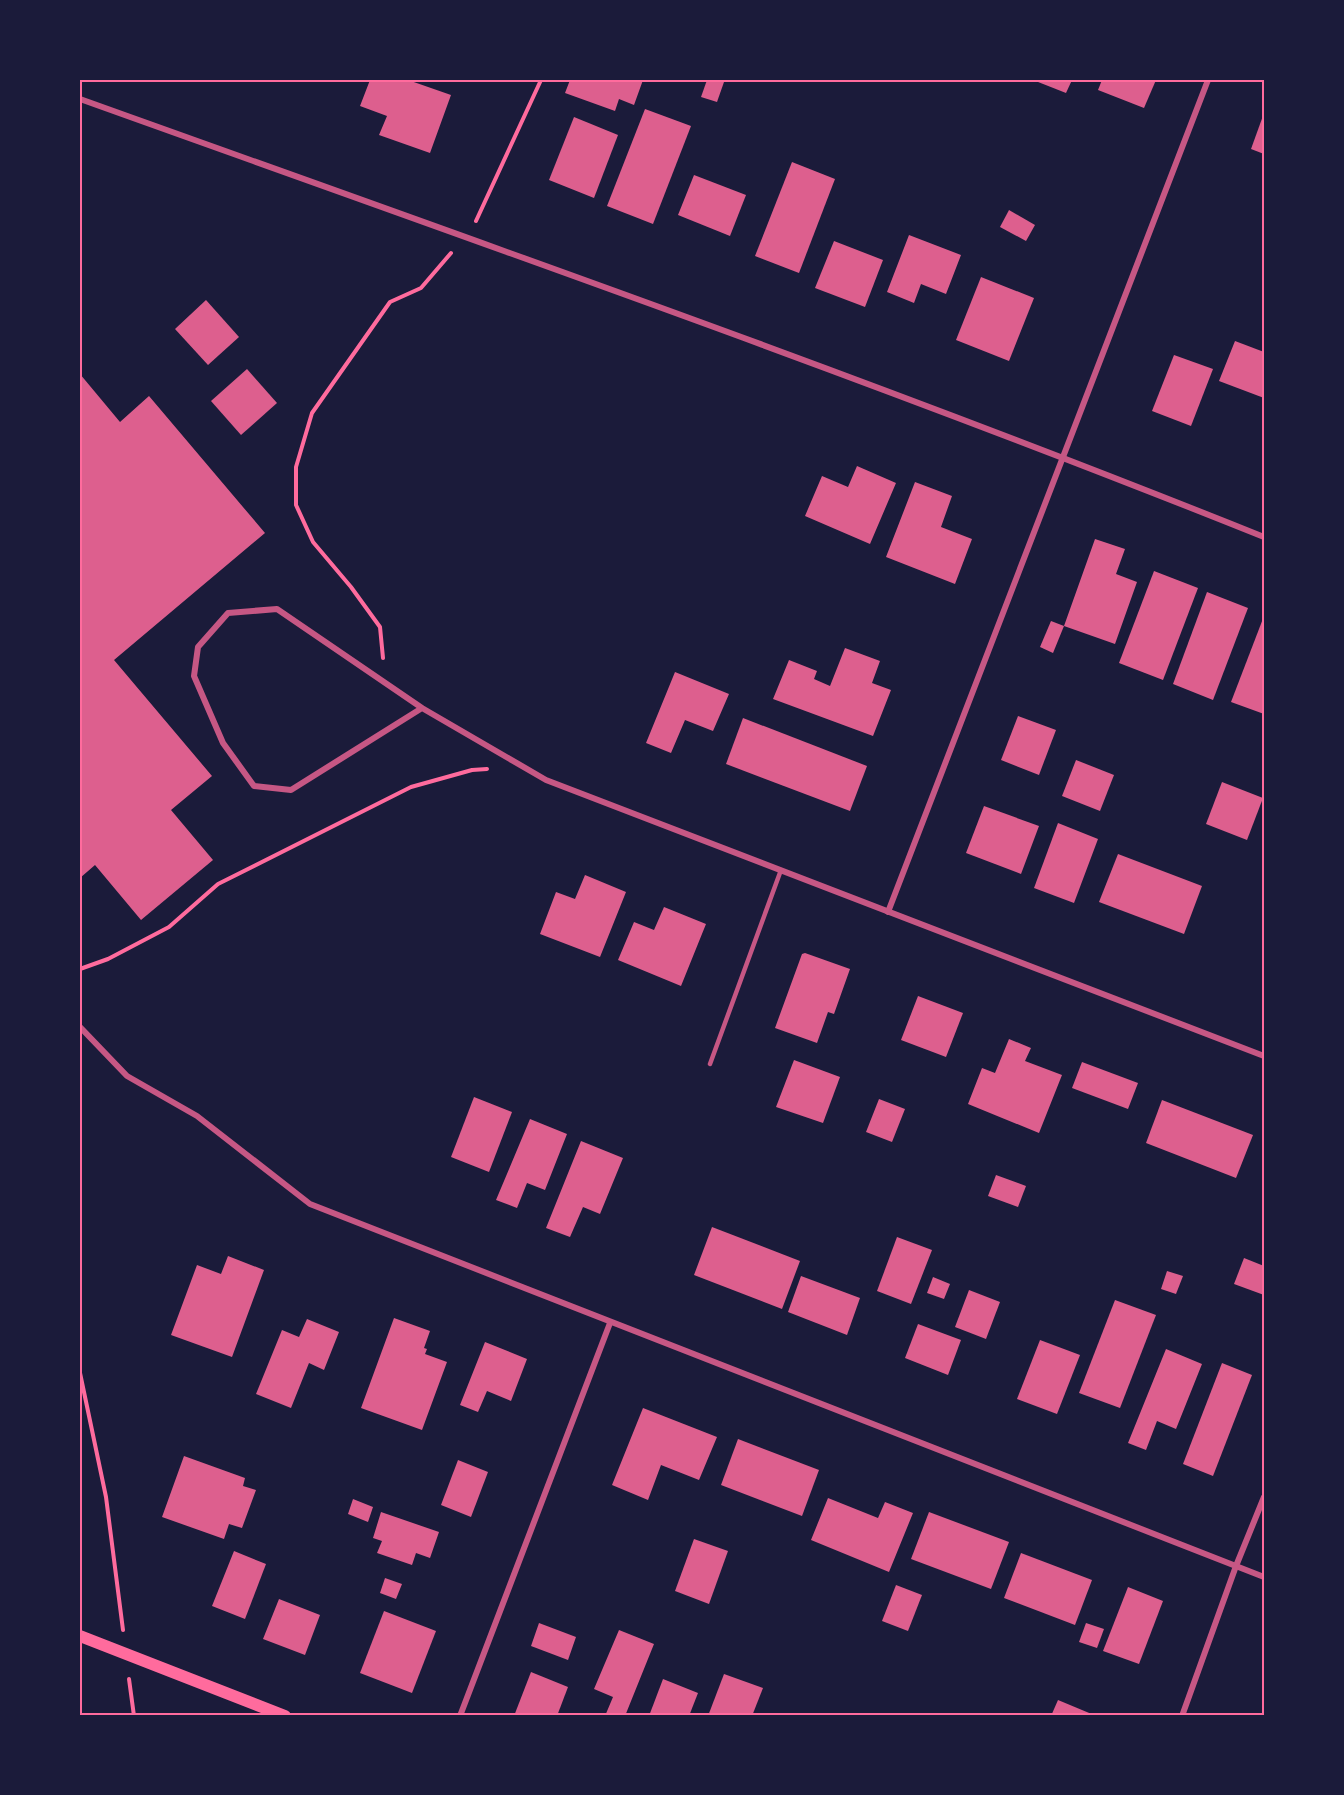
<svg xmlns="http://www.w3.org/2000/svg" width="1344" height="1795" viewBox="0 0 1344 1795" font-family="'PT Sans Narrow',sans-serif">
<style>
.building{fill:#dd5f8e}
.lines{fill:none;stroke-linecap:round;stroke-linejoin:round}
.path{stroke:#ff6b9d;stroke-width:4}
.service{stroke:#c65784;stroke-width:4.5}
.minor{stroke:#c65784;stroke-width:6}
.secondary{stroke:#ff6b9d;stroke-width:12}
.neatline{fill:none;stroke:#ff6b9d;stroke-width:2}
</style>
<rect width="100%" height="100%" fill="#1b1b3a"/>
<g class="building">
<polygon points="370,80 408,80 451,95 430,153 379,135 387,116 360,106"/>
<polygon points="570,80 643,80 634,105 619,99 615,111 565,93"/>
<polygon points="707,80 724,82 717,102 701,97"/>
<polygon points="1033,80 1072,80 1066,93"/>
<polygon points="1102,80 1156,80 1144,108 1098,90"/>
<polygon points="645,109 691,126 653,224 607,206"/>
<polygon points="1264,113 1264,154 1251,149"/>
<polygon points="574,117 618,135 594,198 549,180"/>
<polygon points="792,162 835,179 799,273 755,256"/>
<polygon points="694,175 746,195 730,236 678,215"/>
<polygon points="1009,210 1035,225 1026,241 1000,227"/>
<polygon points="909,235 961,255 946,294 921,284 914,303 887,292"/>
<polygon points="834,241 883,260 865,307 815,288"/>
<polygon points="981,277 1034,298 1009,361 956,340"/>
<polygon points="206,300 239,337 208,365 175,329"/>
<polygon points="1235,341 1264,352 1264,398 1219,381"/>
<polygon points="1174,355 1213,369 1191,426 1152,411"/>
<polygon points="247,369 277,403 241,435 211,401"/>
<polygon points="80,374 120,422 149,396 265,533 114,660 212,776 171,810 213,860 141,920 95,865 80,878"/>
<polygon points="857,466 896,483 870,544 805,516 822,476 848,487"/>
<polygon points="915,482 952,496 941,527 972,539 955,584 886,557"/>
<polygon points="1095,539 1125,549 1116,574 1137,582 1115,644 1064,626"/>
<polygon points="1154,571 1198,588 1163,680 1119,663"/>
<polygon points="1207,592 1248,608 1213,700 1173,684"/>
<polygon points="1264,616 1264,714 1231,702"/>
<polygon points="1051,621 1064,626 1053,653 1040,647"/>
<polygon points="845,648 880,661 872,683 891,690 873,736 773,699 789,660 817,671 814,679 830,686"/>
<polygon points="675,672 729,694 713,731 685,720 671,753 646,743"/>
<polygon points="1018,716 1056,730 1039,775 1001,760"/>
<polygon points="743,718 867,766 850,811 726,764"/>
<polygon points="1076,760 1114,775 1100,811 1062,796"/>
<polygon points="1222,782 1263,798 1247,840 1206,824"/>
<polygon points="984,806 1039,826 1021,874 966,853"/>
<polygon points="1058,823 1098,839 1074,903 1034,888"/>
<polygon points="1118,854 1202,886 1184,934 1099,902"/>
<polygon points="585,875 626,892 600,957 540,934 556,892 575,899"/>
<polygon points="664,907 706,924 681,986 618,960 634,922 654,930"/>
<polygon points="805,953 850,969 834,1014 828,1012 817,1043 775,1028 802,954"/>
<polygon points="918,996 963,1013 946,1057 901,1040"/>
<polygon points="1009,1039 1031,1048 1025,1061 1062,1075 1039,1133 968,1104 982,1068 995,1073"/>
<polygon points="794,1060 840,1077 823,1123 776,1107"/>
<polygon points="1082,1062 1138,1083 1128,1109 1072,1088"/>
<polygon points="474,1097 512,1112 489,1172 451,1157"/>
<polygon points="879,1099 905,1109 892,1142 866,1132"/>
<polygon points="1162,1100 1253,1135 1236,1178 1146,1143"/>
<polygon points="530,1119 567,1134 545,1190 527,1183 517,1208 496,1200"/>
<polygon points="581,1141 623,1158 600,1214 583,1207 570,1237 546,1228"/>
<polygon points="996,1175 1026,1186 1018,1207 988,1196"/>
<polygon points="712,1227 800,1261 782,1309 694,1275"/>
<polygon points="897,1237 932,1250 911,1304 877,1291"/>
<polygon points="228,1256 264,1270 232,1357 171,1335 197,1265 221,1274"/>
<polygon points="1244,1258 1264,1266 1264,1295 1234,1284"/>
<polygon points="1167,1271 1183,1276 1176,1294 1161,1289"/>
<polygon points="801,1276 860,1298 847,1335 788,1312"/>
<polygon points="933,1277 950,1284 944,1299 927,1293"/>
<polygon points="969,1290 1000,1302 986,1339 955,1327"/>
<polygon points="1115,1300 1156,1315 1120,1408 1079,1393"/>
<polygon points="394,1318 430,1331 424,1348 427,1349 425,1354 447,1362 422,1430 361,1408"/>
<polygon points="307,1319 339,1332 324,1370 309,1363 291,1408 256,1394 282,1330 299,1337"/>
<polygon points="918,1324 961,1340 948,1375 905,1358"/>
<polygon points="1040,1340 1080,1355 1057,1414 1017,1399"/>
<polygon points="485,1342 527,1359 511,1401 487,1391 478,1412 460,1405"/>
<polygon points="1166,1349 1202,1364 1176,1429 1157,1421 1146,1450 1128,1443"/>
<polygon points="1222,1363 1252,1375 1213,1476 1183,1464"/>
<polygon points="643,1408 717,1437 699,1480 661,1465 648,1500 612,1485"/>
<polygon points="738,1439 819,1470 802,1516 721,1485"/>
<polygon points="184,1456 245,1478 243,1486 256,1490 242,1528 229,1524 224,1539 162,1517"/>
<polygon points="458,1460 488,1472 471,1517 441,1505"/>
<polygon points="828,1498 878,1518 885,1502 913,1513 889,1572 811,1540"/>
<polygon points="353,1499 373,1507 368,1522 348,1514"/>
<polygon points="381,1512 439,1532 430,1558 416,1553 412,1565 377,1553 382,1541 373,1538"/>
<polygon points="929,1512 1009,1542 991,1589 911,1559"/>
<polygon points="694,1539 728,1551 709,1604 675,1591"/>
<polygon points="234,1551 266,1564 245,1619 212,1606"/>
<polygon points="1021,1553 1092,1580 1075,1625 1004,1598"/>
<polygon points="385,1578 402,1584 396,1599 380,1593"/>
<polygon points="896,1585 922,1595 908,1631 882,1621"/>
<polygon points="1128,1587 1163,1601 1139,1664 1103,1651"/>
<polygon points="279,1599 320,1615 305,1655 263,1639"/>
<polygon points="384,1611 436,1631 412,1693 360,1673"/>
<polygon points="539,1623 576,1637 568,1660 531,1646"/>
<polygon points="1086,1623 1104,1629 1097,1648 1079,1642"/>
<polygon points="619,1630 654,1644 625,1716 605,1716 613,1697 594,1689"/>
<polygon points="531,1672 568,1687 557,1716 514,1716"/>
<polygon points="724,1674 763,1688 752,1716 708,1716"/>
<polygon points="663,1679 698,1693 689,1716 649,1716"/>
<polygon points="1058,1700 1094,1715 1094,1716 1051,1716"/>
</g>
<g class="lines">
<g class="path">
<polyline points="476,221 541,80"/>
<polyline points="383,658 380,627 351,587 313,542 296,505 296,467 312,413 390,302 421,288 451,253"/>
<polyline points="80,969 108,959 169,927 218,884 411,787 472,770 487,769"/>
<polyline points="80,1373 106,1497 123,1630"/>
<polyline points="129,1679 134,1716"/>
</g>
<polyline class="service" points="710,1064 781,870"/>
<g class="minor">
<path d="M80 99C476 241 873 380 1264 537"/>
<polyline points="422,708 277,609 228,613 198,647 194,676 223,743 254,786 291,790 422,708 546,780 1264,1056"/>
<polyline points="888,912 1208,80"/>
<polyline points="80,1027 127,1076 197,1116 310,1204 1264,1577"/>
<polyline points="460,1716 610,1323"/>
<polyline points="1182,1716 1236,1566 1264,1497"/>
</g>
<polyline class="secondary" points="80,1636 285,1716"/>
</g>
<rect width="1344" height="1795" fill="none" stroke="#1b1b3a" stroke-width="162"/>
<rect x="81" y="81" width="1182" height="1633" class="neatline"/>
</svg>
